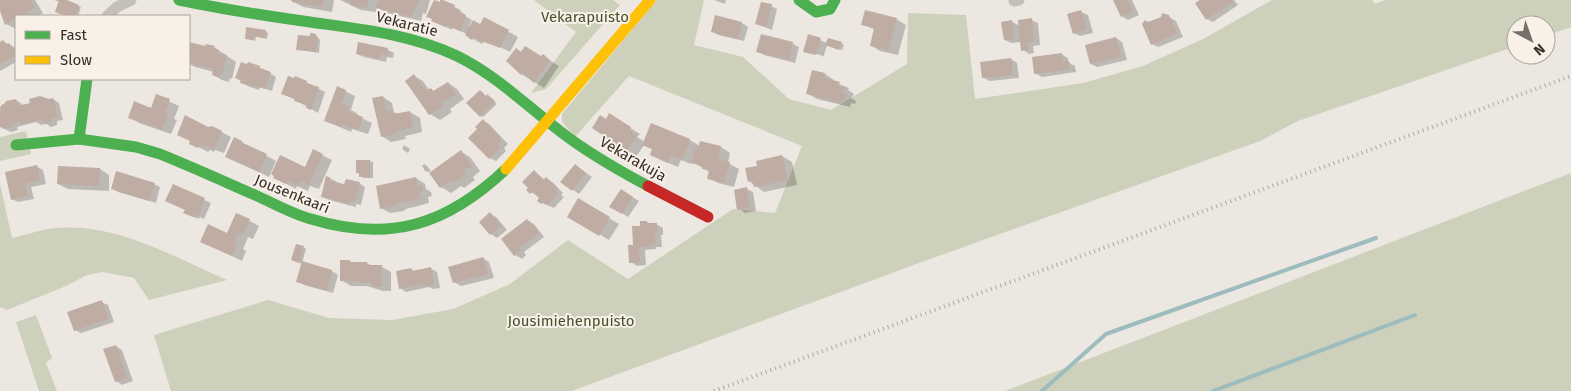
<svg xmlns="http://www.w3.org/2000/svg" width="1571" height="391" viewBox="0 0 1571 391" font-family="'Fira Sans',sans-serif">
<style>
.green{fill:#cdd1bb}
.shadow{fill:#0003}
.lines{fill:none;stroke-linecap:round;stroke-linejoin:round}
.stream{stroke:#9dbcbd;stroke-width:4}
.building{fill:#bfaca3}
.street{stroke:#c5bfba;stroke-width:11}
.fast{stroke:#4caf50;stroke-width:11}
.slow{stroke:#ffc107;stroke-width:11}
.jam{stroke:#c62828;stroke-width:11}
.rail{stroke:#ada8a4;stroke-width:4;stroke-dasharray:1 4;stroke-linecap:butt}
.labels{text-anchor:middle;stroke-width:4;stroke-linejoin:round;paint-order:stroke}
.park-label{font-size:15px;fill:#44532c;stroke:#f9f1e8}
.street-label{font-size:15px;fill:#362d28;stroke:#f9f1e8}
</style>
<rect width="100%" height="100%" fill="#ece7e1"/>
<g class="green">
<polygon points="534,0 613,0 620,5 546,89 531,93 576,32"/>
<polygon points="657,0 704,0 694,45 743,57 789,99 831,110 907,64 908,13 966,15 975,99 1083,83 1143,66 1203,39 1272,0 1372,0 1375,4 1385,0 1571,0 1571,27 1546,36 1546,25 1516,25 1516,46 1298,121 1260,141 919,263 572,391 171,391 154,335 268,300 329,318 392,320 453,309 510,284 568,240 628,279 733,209 775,213 802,146 629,76 575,137 562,122 562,114"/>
<polygon points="26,131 31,154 0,161 0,137"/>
<polygon points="1571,173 1571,391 1005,391"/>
<path d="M0 184 12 238C26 235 42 229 57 228 117 223 174 257 227 280L149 300 134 278 103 272 87 275 66 286 7 310 0 307Z"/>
<polygon points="36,315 52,358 46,363 57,391 39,391 16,322"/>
</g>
<g class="shadow">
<polygon points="0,0 35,0 43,13 38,16 16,16 16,29 6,24 0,9"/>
<polygon points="54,0 64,0 81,7 78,16 68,16 59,13 60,2"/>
<polygon points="290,0 334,0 332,12 303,7"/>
<polygon points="340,0 430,0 426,14 423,13 421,21 387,13 377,7 376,12 361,10"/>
<polygon points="714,0 726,0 725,4"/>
<polygon points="1114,0 1132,0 1139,15 1128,20 1122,16"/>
<polygon points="1202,0 1234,0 1238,5 1213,22 1207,19"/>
<polygon points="441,1 461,10 460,13 472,20 469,26 471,26 480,25 484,18 518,37 510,52 500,47 500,48 484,42 482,44 466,35 467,34 453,28 452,30 433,21"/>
<polygon points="771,6 777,9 772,30 757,24"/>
<polygon points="1081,12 1088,15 1093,33 1080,36 1074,33"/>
<polygon points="716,17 742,23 748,27 744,41 718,35 712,31"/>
<polygon points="1169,17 1176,21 1183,37 1158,47 1152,44 1149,23"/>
<polygon points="896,19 906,25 898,55 880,51 871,45 875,30 863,24"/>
<polygon points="1031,20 1038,23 1040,45 1033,46 1034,53 1029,54 1023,50 1022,42 1011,43 1005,40 1011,21 1020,26"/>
<polygon points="265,31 268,33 267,39 256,37 255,41 246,38"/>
<polygon points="316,35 320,40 319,53 298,49 311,37"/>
<polygon points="762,36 793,44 799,47 795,63 764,55 758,51"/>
<polygon points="809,36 827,43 841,43 844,45 842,50 827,45 823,58 823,56 810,52 810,54 805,51"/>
<polygon points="1116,38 1122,42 1127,60 1097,67 1091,64"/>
<polygon points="3,41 16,48 16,62 0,71 0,43"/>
<polygon points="189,44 206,48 214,47 236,62 232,79 230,78 229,82 222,80 213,75 214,72 195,67 189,64"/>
<polygon points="359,44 388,50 394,53 393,58 387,57 386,62 364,57 357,54"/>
<polygon points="516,49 522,53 542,57 543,56 559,66 544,88 521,74"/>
<polygon points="1061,54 1068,58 1068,62 1075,66 1076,72 1042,77 1035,73"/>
<polygon points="1011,59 1017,63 1019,78 990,81 984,78"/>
<polygon points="261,68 276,77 272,91 260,87 259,90 248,86 236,78 259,75"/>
<polygon points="813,71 825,74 834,80 834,82 849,88 848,90 854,94 851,98 856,101 855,104 851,103 850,107 817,99 807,93"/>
<polygon points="414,76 423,81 429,90 431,89 435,92 448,83 457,89 464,99 450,109 452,112 440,120 430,114 406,81"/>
<polygon points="306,82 325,92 318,113 283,93"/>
<polygon points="338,88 355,96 351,110 358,114 357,116 372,123 368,134 352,129 351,132 326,121"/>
<polygon points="157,96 179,106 174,119 177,120 171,134 139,123 130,117 152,109"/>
<polygon points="383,97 392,103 394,112 398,114 410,112 420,118 422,132 405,136 406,139 391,142 382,136"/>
<polygon points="486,97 490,97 497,104 483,117 481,116"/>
<polygon points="53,99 59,103 63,120 57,121 57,125 51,127 46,124 41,125 36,122 17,127 18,130 11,132 0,127 0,107 16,100 22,104 23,106"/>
<polygon points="483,120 489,124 508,144 504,148 506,151 496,161 490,158 479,129"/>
<polygon points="606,120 619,121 640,134 637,137 645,142 690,140 700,146 701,142 721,147 730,153 728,163 739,169 734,187 718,183 709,178 710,172 692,162 691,164 681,160 678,167 661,160 652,155 653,150 644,145 636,157 614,143"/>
<polygon points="212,127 231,137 224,153 215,150 214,152 210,150 208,152 191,143 208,129"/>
<polygon points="241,142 276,161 269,177 226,156"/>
<polygon points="404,145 410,149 408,153 402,149"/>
<polygon points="461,152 470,157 480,171 473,177 475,180 464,188 461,186 451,193 441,187 431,174"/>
<polygon points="322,155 332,160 319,189 310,186 308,191 297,186 296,189 275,178 276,175 306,169"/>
<polygon points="782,156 792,162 797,185 764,192 749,181 758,167"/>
<polygon points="370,161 373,162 373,178 363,178 357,172"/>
<polygon points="424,164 427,166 431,171 428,172 425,171 422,166"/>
<polygon points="575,165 592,177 579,194 562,182"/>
<polygon points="36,166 43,170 46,184 31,187 34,199 18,202 12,199"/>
<polygon points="100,169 109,175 109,191 68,189 58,184"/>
<polygon points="534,171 545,180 546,179 552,182 563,193 561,195 564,197 554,208 542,203 539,200 541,198 528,190"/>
<polygon points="416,178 425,184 426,189 431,192 432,196 428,197 429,203 406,209 404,211 390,213 381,208"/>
<polygon points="331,179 345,186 359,183 365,187 361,205 356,204 356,207 329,200 322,196"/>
<polygon points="154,184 160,187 156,203 118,192 112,188"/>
<polygon points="173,186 211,203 204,219 200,217 199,219 191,216 186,210"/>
<polygon points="747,189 753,192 756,211 745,213 739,209"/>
<polygon points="621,190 639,201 628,217 611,206"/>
<polygon points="578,200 619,224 609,240 569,216"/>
<polygon points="237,214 259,226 253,239 248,237 243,249 246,251 242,261 201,241 228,234"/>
<polygon points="490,214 496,217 507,230 497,238 491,234 481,222"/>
<polygon points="527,220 534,224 544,237 524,252 526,255 522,259 515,255"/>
<polygon points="647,222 651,224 656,224 663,228 663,235 661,235 662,247 656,247 656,249 645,250 646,265 637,266 631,262 642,227"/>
<polygon points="304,247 306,249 302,263 332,271 338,275 333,293 304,285 298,281 303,264 295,261"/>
<polygon points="483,258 489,262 494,278 461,286 454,282"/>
<polygon points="350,261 353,263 367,263 372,266 382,267 391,272 391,291 383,291 367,286 351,286 341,280"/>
<polygon points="430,268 437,272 440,288 433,289 429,287 406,292 400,288 411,269 414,271"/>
<polygon points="101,302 108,305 114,322 81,333 75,330"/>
<polygon points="116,346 122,350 133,381 122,385 116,381"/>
</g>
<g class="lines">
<g class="stream">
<polyline points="1042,391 1106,334 1376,238"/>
<polyline points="1213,391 1415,315"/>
</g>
</g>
<g class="building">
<polygon points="0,0 30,0 35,8 20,16 16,16 16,18 5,25 0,11"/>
<polygon points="59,0 67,0 79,5 75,16 66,16 55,12"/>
<polygon points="292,0 324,0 322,7 292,2"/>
<polygon points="346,0 368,0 367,8 350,5 350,2"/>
<polygon points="379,0 419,0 416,9 414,9 411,17 376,8"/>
<polygon points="434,0 440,2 440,0 443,0 455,5 454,8 466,15 460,31 446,25 445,27 431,21 432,19 426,17"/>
<polygon points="1113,0 1128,0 1133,11 1121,17"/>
<polygon points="1200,0 1232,0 1233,2 1206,20 1195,3"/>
<polygon points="761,2 772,4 766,27 755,24"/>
<polygon points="865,10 897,18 888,51 870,46 874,28 861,25"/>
<polygon points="1081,10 1087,29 1073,34 1067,14"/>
<polygon points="1162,13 1169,15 1177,33 1151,45 1142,24 1145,20 1148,22 1161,17"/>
<polygon points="715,15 742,22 738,39 711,32"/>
<polygon points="484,17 509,30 500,48 490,43 490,44 484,41 483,42 474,37 472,40 465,35 473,20 480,24"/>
<polygon points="1032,18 1034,42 1027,43 1028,50 1021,51 1018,20"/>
<polygon points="1012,20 1014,39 1004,40 1001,22"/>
<polygon points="246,27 266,30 265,38 253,36 253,40 245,39"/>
<polygon points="310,33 316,34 316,37 318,37 316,52 296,50 298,35 310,36"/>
<polygon points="761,34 793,42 789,60 756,52"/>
<polygon points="808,34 821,38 816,55 803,52"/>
<polygon points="1116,37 1121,57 1090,64 1085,45"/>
<polygon points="828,38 842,42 839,50 825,45"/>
<polygon points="3,40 6,45 9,43 16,55 0,64 0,42"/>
<polygon points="189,42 205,46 206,44 215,46 214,48 219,50 218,53 227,55 222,74 221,74 220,77 212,75 213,69 189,63"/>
<polygon points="358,42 388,48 387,55 381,54 380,59 356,54"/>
<polygon points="525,46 541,56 543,54 550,60 534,83 522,72 521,75 506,61 516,48 521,52"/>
<polygon points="1062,53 1063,62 1069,61 1070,69 1034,74 1032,57"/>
<polygon points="1011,58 1013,75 982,78 980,62"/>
<polygon points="241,62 247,64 248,62 260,66 260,68 271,72 265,89 253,85 253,87 240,83 241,80 235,78"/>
<polygon points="812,70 825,73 824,78 840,82 838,86 845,87 842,93 847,94 845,100 842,99 841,103 806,94"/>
<polygon points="414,74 425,91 431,88 433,91 448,82 456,94 441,103 443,106 429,115 405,81"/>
<polygon points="288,76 294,78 295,76 307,81 306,83 319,87 311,110 306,108 307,105 294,101 295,99 281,94"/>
<polygon points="337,86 346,90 341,104 349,107 347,111 363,117 358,130 342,124 341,127 324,121"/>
<polygon points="480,90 486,96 487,94 495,101 480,117 466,103"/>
<polygon points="156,94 170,99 165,113 168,114 162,130 128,118 134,101 151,108"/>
<polygon points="40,96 49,99 53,98 58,117 51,118 52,122 44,124 43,120 20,124 19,122 11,124 12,127 3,129 3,126 0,127 1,105 4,104 6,101 16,99 18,106 30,103 29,99"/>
<polygon points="383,96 386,111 392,110 394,114 410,111 413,127 396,131 397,134 381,137 372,98"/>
<polygon points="609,113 631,127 629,130 637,136 626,152 612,143 613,142 592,128 600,115 606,119"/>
<polygon points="185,115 208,127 212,126 222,131 214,149 206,145 205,147 200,145 198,148 189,144 190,141 177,135"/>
<polygon points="483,119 502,140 498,144 501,147 489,159 468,138 477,129 475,127"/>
<polygon points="651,123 690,139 682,160 671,155 668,163 650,155 652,149 642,145"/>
<polygon points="234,137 242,141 243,143 267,154 259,172 225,157"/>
<polygon points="700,141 721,146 718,159 730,162 724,183 707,179 709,170 702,169 703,166 691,163 695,149 698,150"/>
<polygon points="313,149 323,154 309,185 301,181 298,186 288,181 286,184 273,178 274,176 271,174 280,155 305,167"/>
<polygon points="461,150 472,166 464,171 466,174 454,183 452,180 440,188 429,173"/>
<polygon points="782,155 788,180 754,187 752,181 748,182 745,168 757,166 756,161"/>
<polygon points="356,160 370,160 370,177 359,177 359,173 356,173"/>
<polygon points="575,164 586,173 572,191 560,182"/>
<polygon points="37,165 40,180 25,184 28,196 11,200 5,172"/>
<polygon points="58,166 100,168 99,186 57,184"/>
<polygon points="534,170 543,180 546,177 558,188 556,191 558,193 547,205 543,202 541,204 537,201 539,198 533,192 530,194 526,190 528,188 522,182"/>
<polygon points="116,171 155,183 149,201 111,189"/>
<polygon points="326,176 331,178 330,181 344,184 346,179 360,182 355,202 350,201 349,204 321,197"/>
<polygon points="416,177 418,186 422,185 423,191 419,192 420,198 396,204 394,206 380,209 376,186"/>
<polygon points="173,184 205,198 198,216 194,215 193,217 183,213 185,210 165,201"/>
<polygon points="747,187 750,207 737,210 734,190"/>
<polygon points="621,189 633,197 622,214 609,207"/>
<polygon points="578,198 610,217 599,236 567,217"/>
<polygon points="490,212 501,226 490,235 479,222"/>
<polygon points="236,213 250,219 243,235 238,233 234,243 237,244 232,256 200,242 208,224 227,233"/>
<polygon points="527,219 539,233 519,248 521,251 514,256 501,239"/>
<polygon points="640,221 647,221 647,223 657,223 657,232 655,232 656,244 650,244 650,246 639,247 640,262 629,263 628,245 633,245 632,226 640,226"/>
<polygon points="296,244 304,246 299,263 291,260"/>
<polygon points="483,257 488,274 453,283 448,267"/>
<polygon points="340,260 350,260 350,262 367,262 367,265 382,265 382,287 372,287 372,283 360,283 360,281 340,281"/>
<polygon points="302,261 332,270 327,291 296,282"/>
<polygon points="431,267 434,285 425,286 426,283 399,289 396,271 411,268 412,271"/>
<polygon points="102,300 108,319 74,331 67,312"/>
<polygon points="116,345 127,378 115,382 103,349"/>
</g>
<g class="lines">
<g class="street">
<polyline points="1014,1 1019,0"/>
<polyline points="107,16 117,7 131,0"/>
</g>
<g class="fast">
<path d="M179 0C223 9 266 16 310 22 360 29 410 34 457 56 496 75 527 106 561 132 588 153 618 170 648 186"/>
<polyline points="799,0 816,12 830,9 835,0"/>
<polyline points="79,139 87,79"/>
<path d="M16 145 79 139 136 147 160 154C192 167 223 181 255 195 273 203 292 214 311 219 390 243 447 225 506 169"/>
</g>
<polyline class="slow" points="506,169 650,0"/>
<polyline class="jam" points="648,186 708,217"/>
<polyline class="rail" points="714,391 1571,76"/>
</g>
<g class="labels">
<g class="park-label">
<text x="585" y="22">Vekarapuisto</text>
<text x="571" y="326">Jousimiehenpuisto</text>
</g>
<g class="street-label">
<text transform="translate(407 24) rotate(14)" y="5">Vekaratie</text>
<text transform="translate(633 159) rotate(30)" y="5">Vekarakuja</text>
<text transform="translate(292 194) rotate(22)" y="5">Jousenkaari</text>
</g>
</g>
<rect x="15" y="15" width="175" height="65" fill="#f9f1e8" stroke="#aba39b"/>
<rect x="25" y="31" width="25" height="8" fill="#4caf50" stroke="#aba39b"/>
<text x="60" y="40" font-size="15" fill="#362d28">Fast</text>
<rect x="25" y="56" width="25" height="8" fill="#ffc107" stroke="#aba39b"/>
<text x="60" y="65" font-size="15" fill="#362d28">Slow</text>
<g transform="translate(1531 40) rotate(139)"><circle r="24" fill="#f9f1e8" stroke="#aba39b"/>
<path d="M0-4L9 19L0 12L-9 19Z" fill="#766e69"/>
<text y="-8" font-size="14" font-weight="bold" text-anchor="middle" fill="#362d28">N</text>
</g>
</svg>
